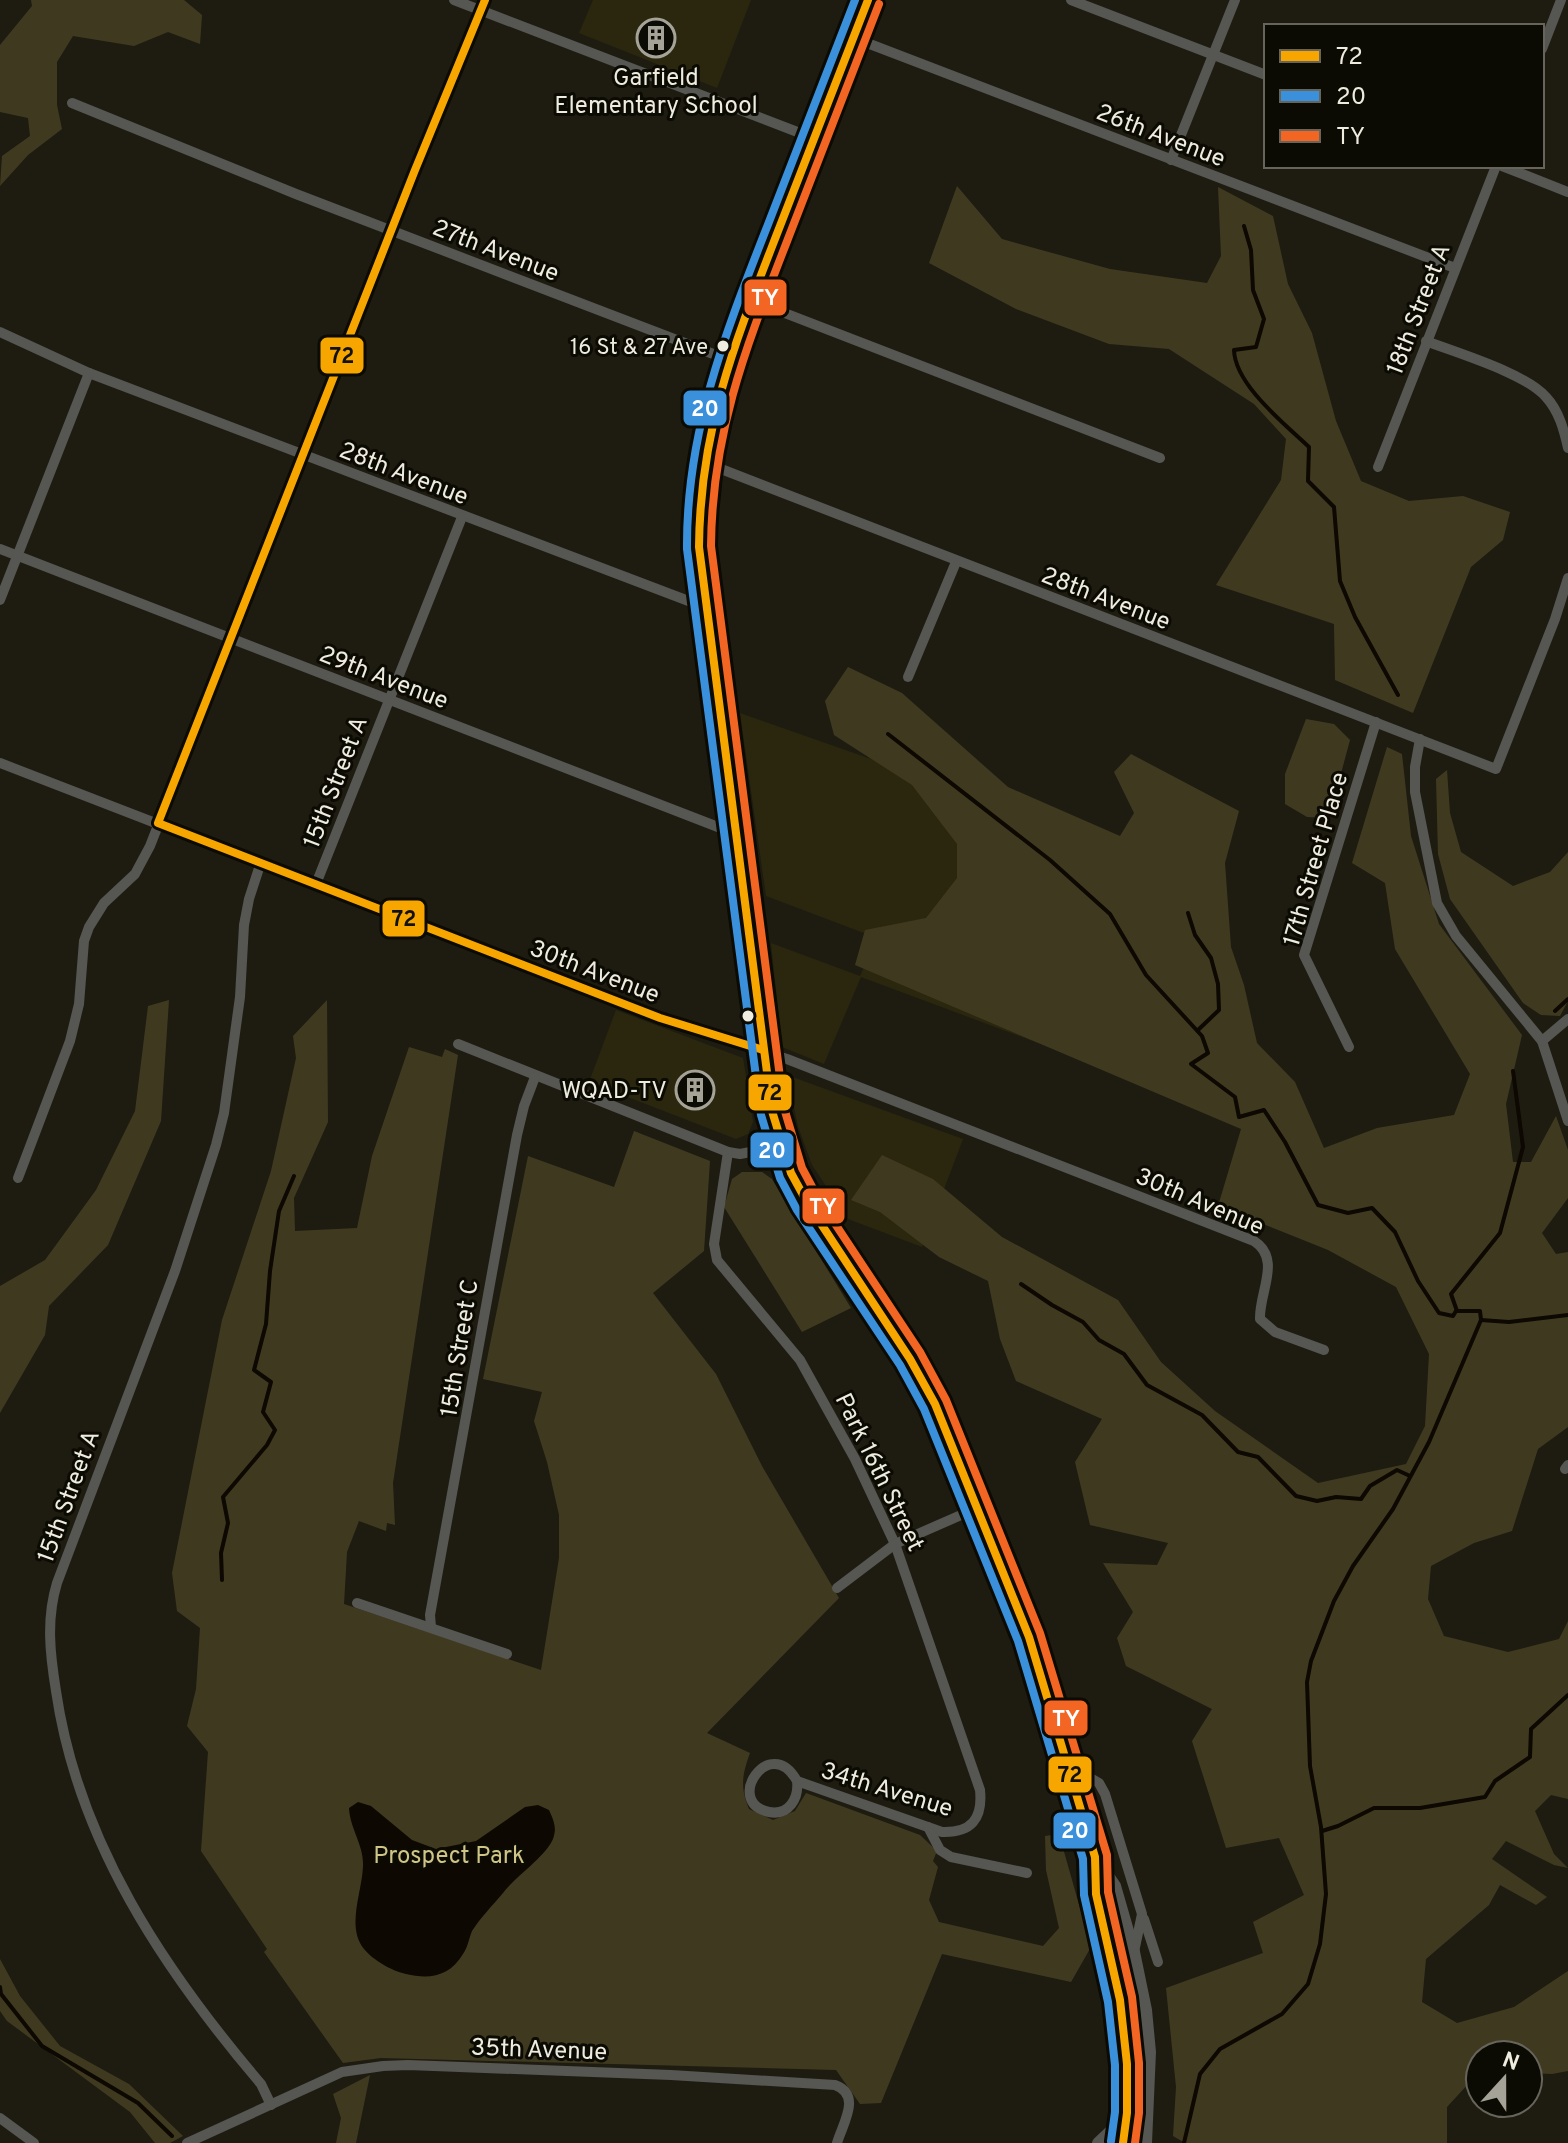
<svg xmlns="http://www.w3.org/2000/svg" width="1568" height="2143" viewBox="0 0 1568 2143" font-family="Overpass,sans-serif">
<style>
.built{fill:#2b270e}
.green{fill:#3f3a1f}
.water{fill:#0d0802}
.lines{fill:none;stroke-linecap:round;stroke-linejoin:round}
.stream{stroke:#0d0802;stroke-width:4}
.minor{stroke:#565652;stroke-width:10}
.tertiary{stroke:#565652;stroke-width:12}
.bus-1-casing{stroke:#0b0a03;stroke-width:14}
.bus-2-casing{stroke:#0b0a03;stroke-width:14}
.bus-3-casing{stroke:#0b0a03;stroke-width:14}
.bus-1{stroke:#f7a600;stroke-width:8}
.bus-2{stroke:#3a90db;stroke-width:8}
.bus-3{stroke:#f26522;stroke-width:8}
.bus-dot{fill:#eeecdf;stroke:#0b0a03;stroke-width:3}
.labels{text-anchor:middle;stroke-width:6;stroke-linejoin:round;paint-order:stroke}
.bus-label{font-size:22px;fill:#eeecdf;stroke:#0b0a03;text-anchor:end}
.poi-label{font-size:24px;fill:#eeecdf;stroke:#0b0a03}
.street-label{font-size:24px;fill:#eeecdf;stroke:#0b0a03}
.park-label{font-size:24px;fill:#cfc586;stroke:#0b0a03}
.line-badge{stroke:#0b0a03;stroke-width:3}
.badge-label{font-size:22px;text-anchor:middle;font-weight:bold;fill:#fff}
.pale-badge-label{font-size:22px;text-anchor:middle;font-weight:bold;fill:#111}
</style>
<rect width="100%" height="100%" fill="#1e1c11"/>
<g class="built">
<polygon points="593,0 751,0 717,88 579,33"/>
<polygon points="740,713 965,792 1140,1081 861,977 824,1064 782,1047 771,943 860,976 877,938 766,896"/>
<polygon points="616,1010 743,1058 753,1122 748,1134 736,1139 589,1082"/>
<polygon points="787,1075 963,1139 922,1247 848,1219 812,1165 798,1126"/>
</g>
<g class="green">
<polygon points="31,0 184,0 202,15 200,44 168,32 134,46 73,36 57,62 57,105 62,129 28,155 0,186 2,156 30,136 28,118 0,112 0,45 32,6"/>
<polygon points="957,186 1002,239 1110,269 1207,283 1221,256 1218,187 1273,216 1288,284 1312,333 1336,421 1361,481 1409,501 1463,496 1510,512 1503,540 1471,567 1413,713 1335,680 1334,624 1216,585 1281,480 1286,439 1254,404 1169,349 1109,344 1016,309 929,263"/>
<polygon points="848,667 902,693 1008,787 1120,836 1134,813 1114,772 1131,754 1239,811 1225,863 1231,947 1244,985 1257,1043 1295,1082 1324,1148 1377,1128 1454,1115 1470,1074 1395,949 1385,883 1352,863 1387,747 1402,754 1411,836 1439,924 1522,1035 1506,1104 1513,1162 1531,1162 1556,1116 1568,1150 1568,1198 1542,1233 1556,1254 1568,1252 1568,1427 1538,1449 1512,1531 1474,1543 1431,1566 1428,1599 1444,1636 1508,1652 1559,1639 1568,1621 1568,1799 1551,1795 1535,1811 1554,1854 1568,1868 1554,1865 1506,1841 1492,1859 1547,1897 1536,1905 1500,1885 1489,1905 1426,1959 1422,2002 1457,2023 1514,2007 1568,1971 1568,2071 1552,2074 1528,2073 1528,2055 1480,2055 1480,2071 1447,2107 1447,2143 1185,2143 1173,2136 1176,2087 1166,1988 1263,1953 1253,1922 1304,1895 1279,1838 1226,1848 1192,1741 1212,1709 1126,1666 1117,1638 1133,1612 1103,1563 1157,1565 1168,1543 1090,1525 1075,1462 1102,1419 1016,1381 1000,1339 988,1281 939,1257 880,1212 851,1200 882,1155 933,1179 1002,1237 1118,1300 1161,1362 1215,1411 1318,1483 1406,1464 1425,1426 1429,1354 1396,1287 1328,1250 1218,1206 1241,1129 855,965 865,930 926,918 957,878 957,844 912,785 834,735 825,701"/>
<polygon points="1306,719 1334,724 1350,740 1329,818 1307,817 1285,804 1285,774"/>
<polygon points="1447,770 1450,813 1461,852 1513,886 1550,872 1568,852 1568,1001 1560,1016 1541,1015 1523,1003 1450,899 1438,854 1436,779"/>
<polygon points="169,1000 161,1121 108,1245 49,1306 45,1335 0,1413 0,1286 45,1260 96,1190 135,1111 148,1006"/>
<path d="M327 1000 328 1122 294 1198 295 1231 357 1228 372 1156 409 1047 442 1057 445 1049 458 1055 393 1483 395 1525 387 1523 386 1531 359 1521 347 1552 344 1604 541 1670 559 1558V1515L547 1462 534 1421 542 1392 483 1379 528 1156 614 1187 634 1131 710 1161 704 1251 653 1293 716 1374 762 1466 839 1598 707 1733 750 1753C742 1775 740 1787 749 1809L773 1820 795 1811 806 1793 920 1835 937 1851 933 1861 938 1867 929 1900 939 1922 1043 1946 1059 1928 1046 1870 1045 1836 1059 1834 1091 1947 1071 1982 942 1954 881 2103 860 2104 836 2070 381 2058 343 2063 264 1952 267 1949 201 1851 208 1752 187 1726 196 1689 200 1628 177 1611 172 1573 222 1320 271 1171 296 1058 293 1036Z"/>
<polygon points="742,1172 762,1172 772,1179 851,1308 802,1332 724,1207 732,1179"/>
<polygon points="0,1959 20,1996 60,2046 129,2084 183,2136 170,2143 155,2143 130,2112 7,2021 0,2011"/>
<polygon points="370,2075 356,2143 336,2143 341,2118 333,2094"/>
</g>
<path class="water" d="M358 1802 371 1806 412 1840 436 1849 476 1841 525 1807 538 1805 549 1810C554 1821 557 1828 553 1839 546 1856 515 1877 503 1893 493 1905 480 1918 472 1931 469 1938 468 1947 463 1954 450 1976 430 1980 406 1974 392 1971 373 1960 364 1949 346 1927 362 1893 363 1866 364 1845 350 1829 349 1808Z"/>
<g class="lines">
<g class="stream">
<path d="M1244 226 1251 250 1253 290 1264 319 1256 347 1234 350C1235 385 1285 424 1309 447L1308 481 1334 507 1340 581 1355 617 1398 695"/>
<polyline points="888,734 1050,860 1110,914 1146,975 1202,1036 1208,1053 1191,1064 1235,1097 1239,1117 1264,1110 1285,1142 1318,1205 1348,1213 1372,1208 1395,1232 1418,1281 1439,1313 1453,1316 1456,1311"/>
<polyline points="1188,913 1195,935 1211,958 1218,984 1219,1010 1198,1030"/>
<polyline points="1555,1011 1568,999"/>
<polyline points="1021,1284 1052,1305 1083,1322 1099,1340 1124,1354 1147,1385 1202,1415 1238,1452 1258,1457 1296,1496 1317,1501 1336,1497 1361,1499 1370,1486 1397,1470 1410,1476"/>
<polyline points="1481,1320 1509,1322 1568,1315"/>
<polyline points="222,1580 221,1553 228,1523 223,1497 267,1445 275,1430 263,1412 271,1382 254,1370 266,1324 270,1271 279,1211 294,1176"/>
<polyline points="1322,1831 1338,1826 1374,1808 1420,1808 1485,1797 1495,1781 1530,1757 1531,1729 1568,1695"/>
<polyline points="0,1987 1,1994 42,2046 138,2103 172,2136"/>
<polyline points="1184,2143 1200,2074 1220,2049 1282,2014 1308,1984 1320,1944 1326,1894 1321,1827 1310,1766 1307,1682 1311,1661 1334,1601 1353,1566 1393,1509 1429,1442 1481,1320 1480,1311 1457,1311 1451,1294 1500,1233 1523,1147 1513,1071"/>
</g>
<g class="minor">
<polyline points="454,0 813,138"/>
<polyline points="1071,0 1266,75"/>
<polyline points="854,38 1455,268"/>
<polyline points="1542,49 1561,0"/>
<polyline points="72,103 296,194 729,360"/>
<polyline points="1171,160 1235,0"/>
<polyline points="1502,166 1568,192"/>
<polyline points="751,300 1160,458"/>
<polyline points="0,332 89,373 707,608"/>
<path d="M1426 341C1457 353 1525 373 1546 397 1559 411 1564 430 1568 448"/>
<polyline points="703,462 1496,769 1555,619 1568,578"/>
<polyline points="1378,467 1496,166"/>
<polyline points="0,549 736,834"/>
<polyline points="0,600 89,373"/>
<polyline points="908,677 956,562"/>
<polyline points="1420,739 1415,767 1415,792 1437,903 1456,936 1542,1041 1568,1121"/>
<path d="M0 763 660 1018 787 1059 1254 1241C1282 1259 1259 1292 1260 1319L1275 1332 1324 1350"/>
<path d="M261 862 249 899 244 925 240 997 224 1113 216 1145 175 1271 57 1583C46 1619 50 1654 56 1691 78 1842 164 1970 261 2084L271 2105"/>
<polyline points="316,884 462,517"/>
<polyline points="1542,1041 1568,1019"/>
<polyline points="458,1044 728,1152 740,1154 781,1146"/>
<polyline points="1349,1047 1304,955 1376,722"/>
<path d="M728 1152 714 1244 717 1260 800 1360 855 1459 895 1544 980 1790C983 1819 971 1833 942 1832L797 1781C770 1732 723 1803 769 1812 789 1816 799 1798 797 1781"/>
<polyline points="18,1178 70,1041 79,1004 84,941 89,927 104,903 135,874 150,846 415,170 485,0"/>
<polyline points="1565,1469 1568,1465"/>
<polyline points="837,1588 895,1544 977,1508"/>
<polyline points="357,1603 507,1654"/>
<polyline points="431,1627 430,1615 517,1135 524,1106 535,1077"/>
<polyline points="1068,1765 1099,1783 1105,1794 1142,1914 1134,1952"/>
<polyline points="928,1827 940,1850 951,1857 1027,1873"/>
<polyline points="1144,1919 1158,1962"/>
<polyline points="0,2118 34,2143"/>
<path d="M187 2143 342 2072 383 2066 408 2065 671 2075 835 2085C862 2095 843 2123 837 2143"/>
</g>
<g class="tertiary">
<path d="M868 0C831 96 793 192 756 288 721 380 697 447 699 547L767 1080 772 1111 791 1173 808 1204 910 1359 935 1404 1029 1637 1095 1857 1096 1894 1120 2000 1127 2064V2113L1123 2143"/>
<polyline points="1095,1857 1115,1886 1134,1952 1146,2010 1150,2052 1146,2143"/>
<polyline points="1098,2143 1116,2126 1122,2111"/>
</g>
<defs>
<g id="bus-1">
<polyline points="485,0 415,170 158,823 660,1018 763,1050"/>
<path d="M868 0C839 75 809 151 780 226 737 337 700 425 699 547L772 1111 791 1173 808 1204 910 1359 935 1404 1029 1637 1095 1857 1096 1894 1120 2000 1127 2064V2113L1123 2143"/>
</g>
<path id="bus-2" d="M855 0C826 76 796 151 767 227 725 334 686 432 687 549L761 1115 780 1178 797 1210 900 1365 924 1409 1018 1641 1083 1859 1084 1895 1108 2002 1115 2065V2112L1111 2141"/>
<path id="bus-3" d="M879 4C850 80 820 155 791 231 749 340 712 427 711 546L784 1108 802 1168 818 1198 920 1352 946 1400 1040 1633 1107 1855 1108 1892 1132 1997 1139 2063V2113L1135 2143"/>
</defs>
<use href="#bus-1" class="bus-1-casing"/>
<use href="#bus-2" class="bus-2-casing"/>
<use href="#bus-3" class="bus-3-casing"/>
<use href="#bus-1" class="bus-1"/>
<use href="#bus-2" class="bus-2"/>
<use href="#bus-3" class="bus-3"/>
</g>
<defs>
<symbol id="building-ring" viewBox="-11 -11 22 22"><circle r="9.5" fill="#0b0a03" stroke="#a5a397" stroke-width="1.5"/><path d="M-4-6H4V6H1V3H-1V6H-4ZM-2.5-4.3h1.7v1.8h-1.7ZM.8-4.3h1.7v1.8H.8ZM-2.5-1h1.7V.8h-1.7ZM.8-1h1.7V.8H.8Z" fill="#a5a397"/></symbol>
</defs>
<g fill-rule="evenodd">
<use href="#building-ring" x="634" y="16" width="44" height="44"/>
<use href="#building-ring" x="673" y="1068" width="44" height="44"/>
</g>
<g class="bus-dot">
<circle cx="723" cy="346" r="7"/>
<circle cx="748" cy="1016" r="7"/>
</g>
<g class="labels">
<g class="bus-label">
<text x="708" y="354">16 St &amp; 27 Ave</text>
</g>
<g class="poi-label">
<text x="656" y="85">Garfield<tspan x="656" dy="28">Elementary School</tspan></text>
<text x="667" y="1098" text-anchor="end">WQAD-TV</text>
</g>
<g class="street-label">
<text transform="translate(1161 135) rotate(21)" y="8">26th Avenue</text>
<text transform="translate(496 250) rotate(21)" y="8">27th Avenue</text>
<text transform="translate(1418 309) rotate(-69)" y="8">18th Street A</text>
<text transform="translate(404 473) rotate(21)" y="8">28th Avenue</text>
<text transform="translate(1106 598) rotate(21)" y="8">28th Avenue</text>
<text transform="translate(384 677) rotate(21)" y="8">29th Avenue</text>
<text transform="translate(335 782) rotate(-69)" y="8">15th Street A</text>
<text transform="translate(1315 859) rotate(-74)" y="8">17th Street Place</text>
<text transform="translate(595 971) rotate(21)" y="8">30th Avenue</text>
<text transform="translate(1200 1201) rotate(23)" y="8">30th Avenue</text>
<text transform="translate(459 1348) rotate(-81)" y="8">15th Street C</text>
<text transform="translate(880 1472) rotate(64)" y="8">Park 16th Street</text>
<text transform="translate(68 1496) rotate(-70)" y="8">15th Street A</text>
<text transform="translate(887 1789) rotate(17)" y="8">34th Avenue</text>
<text transform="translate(539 2049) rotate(2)" y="8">35th Avenue</text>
</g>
<g class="park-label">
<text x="449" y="1863">Prospect Park</text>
</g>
</g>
<g class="line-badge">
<rect x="743" y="278" width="45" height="39" rx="8" fill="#f26522"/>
<rect x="319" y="336" width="46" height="39" rx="8" fill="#f7a600"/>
<rect x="682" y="389" width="46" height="38" rx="8" fill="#3a90db"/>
<rect x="381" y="899" width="45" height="39" rx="8" fill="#f7a600"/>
<rect x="747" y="1073" width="46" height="39" rx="8" fill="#f7a600"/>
<rect x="749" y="1131" width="46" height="38" rx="8" fill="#3a90db"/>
<rect x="801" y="1187" width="45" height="38" rx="8" fill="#f26522"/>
<rect x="1043" y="1699" width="46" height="38" rx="8" fill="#f26522"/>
<rect x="1047" y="1755" width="46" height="39" rx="8" fill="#f7a600"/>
<rect x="1052" y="1811" width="45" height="39" rx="8" fill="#3a90db"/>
</g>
<g class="badge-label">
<text x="765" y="305">TY</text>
<text x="705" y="416">20</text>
<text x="772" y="1158">20</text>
<text x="823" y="1214">TY</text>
<text x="1066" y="1726">TY</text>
<text x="1075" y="1838">20</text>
</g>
<g class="pale-badge-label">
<text x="342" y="363">72</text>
<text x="404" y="926">72</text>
<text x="770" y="1100">72</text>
<text x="1070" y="1782">72</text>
</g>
<rect x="1264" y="24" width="280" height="144" fill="#0b0a03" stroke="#66645b" stroke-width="2"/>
<rect x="1280" y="50" width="40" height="12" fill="#f7a600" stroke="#66645b" stroke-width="2"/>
<text x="1336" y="64" font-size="24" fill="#eeecdf">72</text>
<rect x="1280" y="90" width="40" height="12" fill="#3a90db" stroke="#66645b" stroke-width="2"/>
<text x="1336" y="104" font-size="24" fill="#eeecdf">20</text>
<rect x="1280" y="130" width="40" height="12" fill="#f26522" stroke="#66645b" stroke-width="2"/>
<text x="1336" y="144" font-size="24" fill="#eeecdf">TY</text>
<g transform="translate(1504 2079) rotate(21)"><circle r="38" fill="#0b0a03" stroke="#66645b" stroke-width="2"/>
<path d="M0-6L14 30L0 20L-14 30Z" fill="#a5a397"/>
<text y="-12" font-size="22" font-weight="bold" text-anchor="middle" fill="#eeecdf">N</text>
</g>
</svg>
